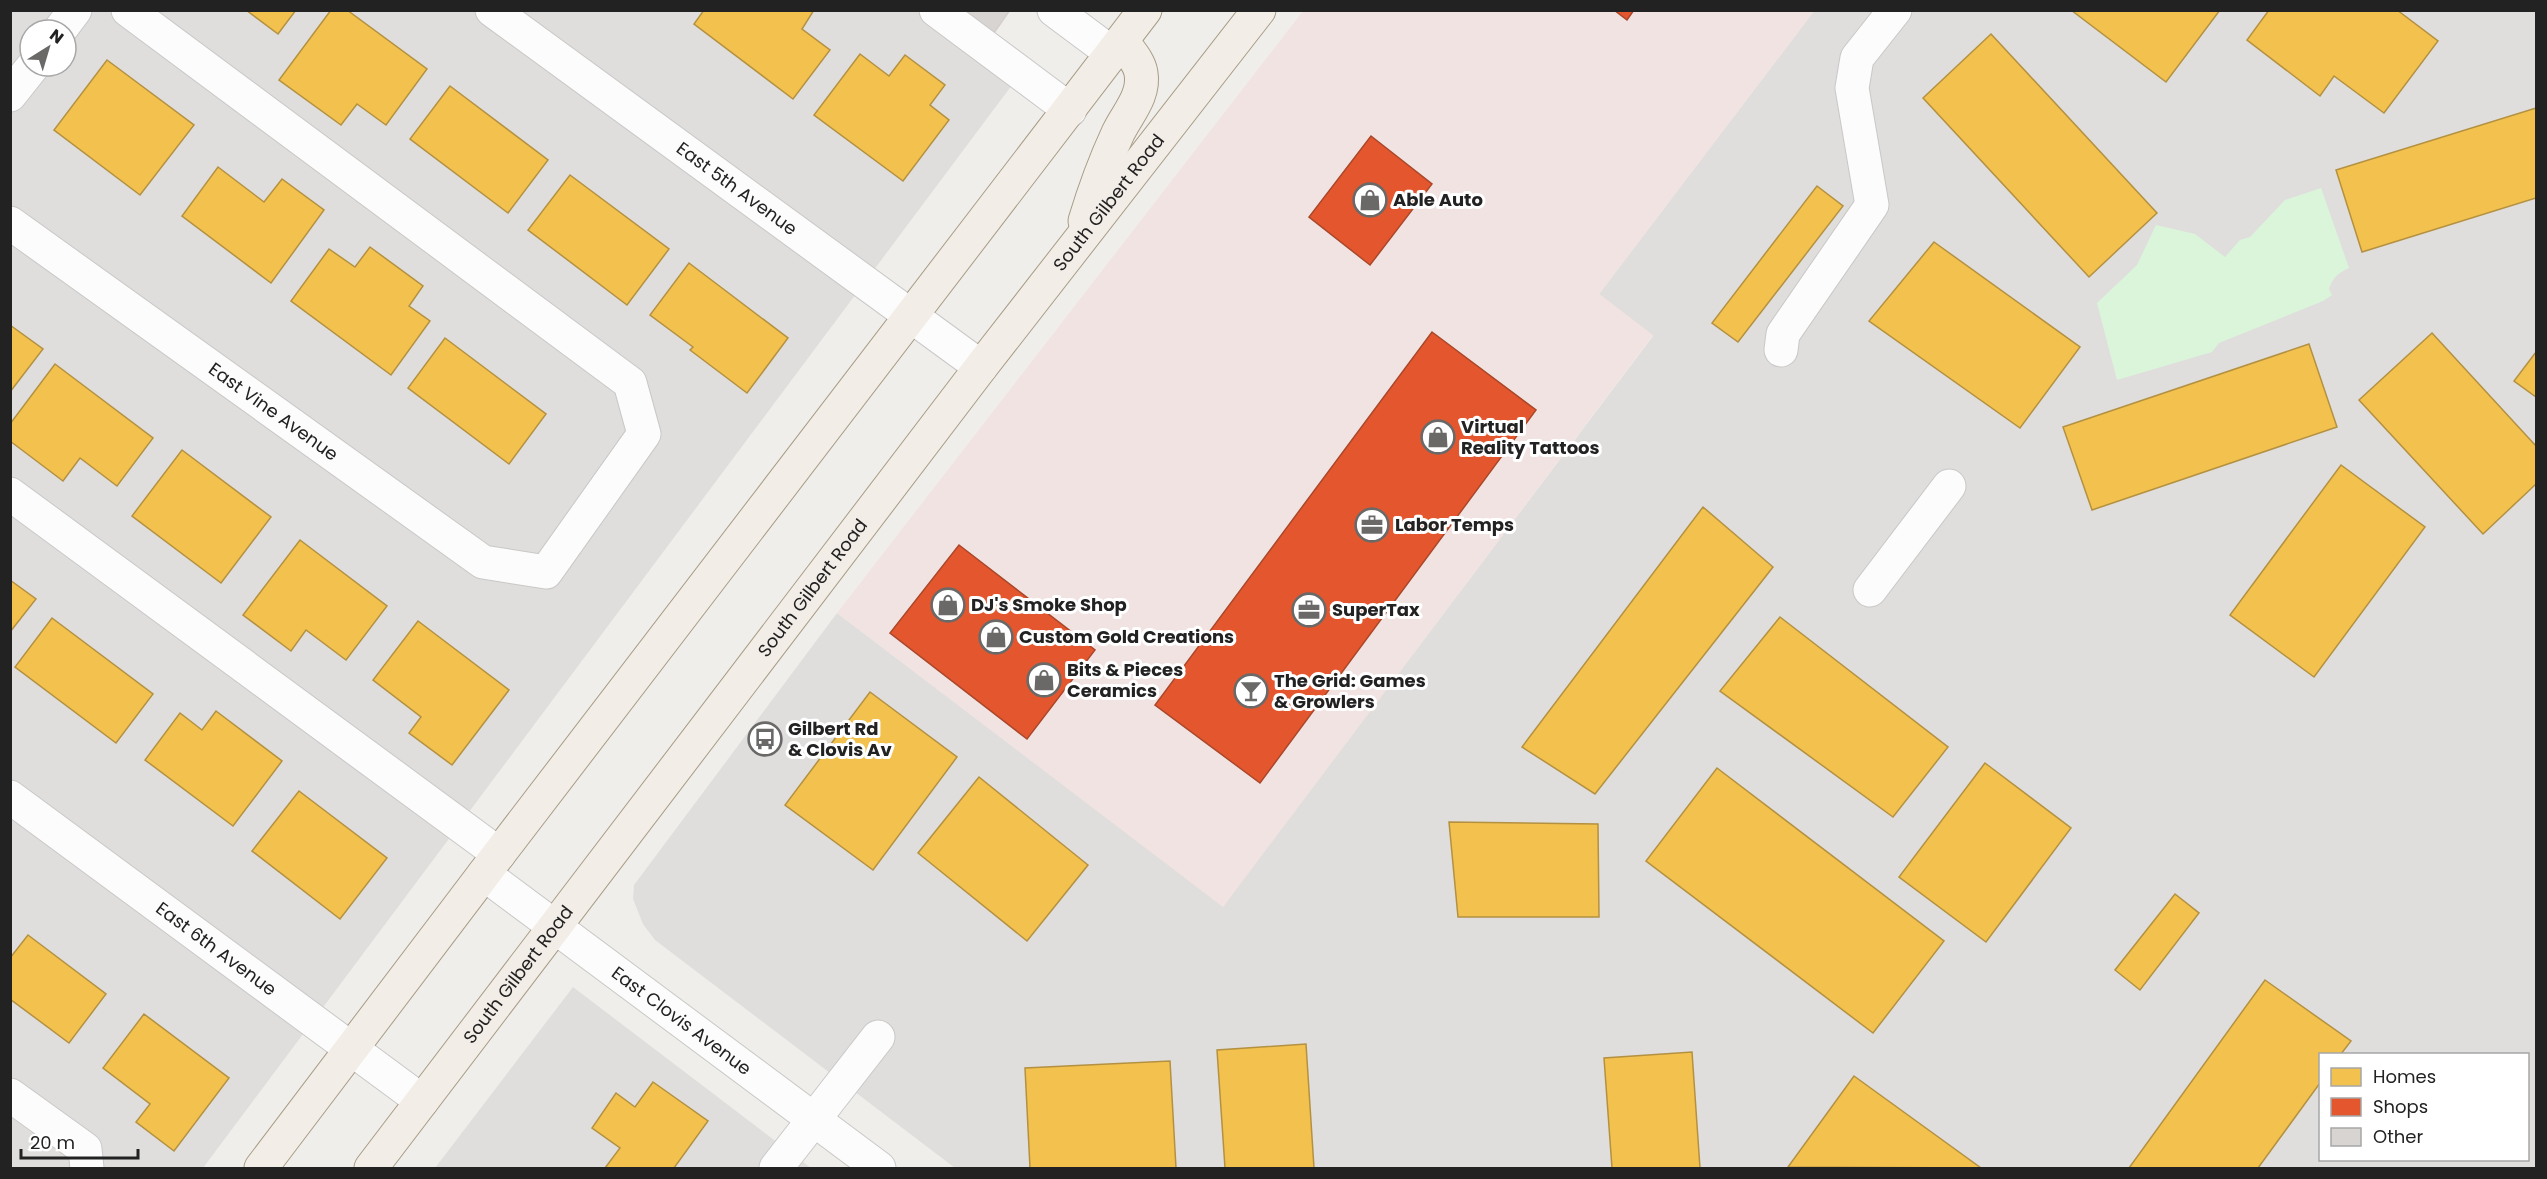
<svg xmlns="http://www.w3.org/2000/svg" width="2547" height="1179" viewBox="0 0 2547 1179" font-family="Poppins,sans-serif">
<style>
.residential{fill:#dfdedc;fill-rule:evenodd}
.commercial{fill:#f1e3e1}
.park{fill:#daf5da}
.homes{fill:#f2c14e;stroke:#b49141;stroke-width:1.5}
.shops{fill:#e4572e;stroke:#aa472a;stroke-width:1.5}
.building{fill:#d7d4d2;stroke:#d3d0cc;stroke-width:1.5}
.lines{fill:none;stroke-linecap:round;stroke-linejoin:round}
.minor-casing{stroke:#c9c8c7;stroke-width:35}
.major-casing{stroke:#a79c86;stroke-width:35}
.minor{stroke:#fdfcfc;stroke-width:33}
.major{stroke:#f3ede7;stroke-width:33}
.labels{text-anchor:middle;stroke-width:6;stroke-linejoin:round;paint-order:stroke}
.street-label{font-size:18px;fill:#222;stroke:#fff}
.poi-label{font-size:18px;font-weight:bold;fill:#222;stroke:#fff;text-anchor:start}
</style>
<rect width="100%" height="100%" fill="#f0eeeb"/>
<g class="residential">
<path d="M10 11H924L1015 81 203 1168H11ZM30 30H66V66H30Z"/>
<path d="M1814 11H2536V1168H955L655 940 643 924 633 899 634 885 837 613 1223 906 1653 336 1599 294ZM2320 1054H2528V1160H2320Z"/>
<polygon points="573,987 811,1168 435,1168"/>
</g>
<polygon class="commercial" points="1303,11 1814,11 1599,294 1653,335 1223,907 837,613"/>
<path class="park" d="M2321 188 2349 268C2338 273 2333 277 2329 289L2332 295 2323 301 2219 343 2212 352 2117 380 2097 303 2137 265 2156 225 2195 234 2225 257 2240 240 2250 237 2285 200Z"/>
<g class="homes">
<polygon points="246,10 296,10 278,34"/>
<polygon points="331,10 347,10 427,69 386,125 357,104 341,125 279,80"/>
<polygon points="704,10 814,10 802,29 830,50 793,99 694,24"/>
<polygon points="2071,10 2220,10 2166,82"/>
<polygon points="2269,10 2397,10 2438,41 2384,113 2334,76 2320,96 2247,40"/>
<polygon points="1991,34 2157,213 2089,277 1923,98"/>
<polygon points="860,54 889,76 905,55 945,85 930,105 949,120 903,181 814,115"/>
<polygon points="107,60 194,125 140,195 54,130"/>
<polygon points="450,86 548,160 508,213 410,139"/>
<polygon points="2536,108 2536,198 2362,252 2336,170"/>
<polygon points="218,167 264,202 282,179 324,210 271,283 182,216"/>
<polygon points="570,175 669,249 627,305 528,230"/>
<polygon points="1817,186 1843,206 1738,342 1712,323"/>
<polygon points="1934,242 2080,347 2020,428 1869,321"/>
<polygon points="370,247 423,286 409,306 430,321 391,375 291,301 329,249 355,267"/>
<polygon points="689,263 788,338 747,393 690,350 693,347 650,315"/>
<polygon points="10,325 43,349 10,392"/>
<polygon points="2432,333 2536,446 2536,484 2483,534 2359,400"/>
<polygon points="445,338 546,414 509,464 408,388"/>
<polygon points="2309,344 2337,427 2092,510 2063,427"/>
<polygon points="2536,352 2536,397 2514,381"/>
<polygon points="55,364 153,438 117,486 80,458 63,481 10,441 10,424"/>
<polygon points="182,450 271,517 221,583 132,516"/>
<polygon points="2341,465 2425,527 2314,677 2230,615"/>
<polygon points="1703,507 1773,567 1595,794 1522,747"/>
<polygon points="300,540 387,606 346,660 306,630 291,651 243,615"/>
<polygon points="10,580 36,599 10,632"/>
<polygon points="1780,617 1948,747 1893,817 1720,691"/>
<polygon points="52,618 153,694 116,743 15,667"/>
<polygon points="418,621 509,690 452,765 409,733 421,717 373,680"/>
<polygon points="870,692 957,757 873,870 785,805"/>
<polygon points="216,711 282,761 233,826 145,760 180,713 202,730"/>
<polygon points="1985,763 2071,828 1986,942 1899,877"/>
<polygon points="1717,768 1944,941 1873,1033 1646,861"/>
<polygon points="979,777 1088,865 1027,941 918,853"/>
<polygon points="299,791 387,858 340,919 252,851"/>
<polygon points="1449,822 1598,824 1599,917 1458,917"/>
<polygon points="2175,894 2199,913 2140,990 2115,970"/>
<polygon points="28,935 106,994 69,1043 10,999 10,958"/>
<polygon points="2265,980 2351,1041 2341,1054 2320,1054 2320,1083 2258,1168 2129,1168"/>
<polygon points="144,1014 229,1078 174,1151 136,1122 150,1104 103,1068"/>
<polygon points="1306,1044 1314,1168 1225,1168 1217,1050"/>
<polygon points="1692,1052 1700,1168 1612,1168 1604,1058"/>
<polygon points="1170,1061 1176,1168 1030,1168 1025,1068"/>
<polygon points="1854,1076 1981,1168 1788,1167"/>
<polygon points="653,1082 708,1121 674,1168 605,1168 620,1148 592,1128 616,1093 635,1107"/>
</g>
<g class="shops">
<polygon points="1614,10 1634,10 1627,20"/>
<polygon points="1371,136 1432,184 1370,265 1309,217"/>
<polygon points="1432,332 1536,410 1260,783 1155,705"/>
<polygon points="959,545 1095,650 1027,739 890,633"/>
</g>
<polygon class="building" points="963,10 1010,10 994,33"/>
<g class="lines">
<defs>
<g id="minor">
<path id="s1" d="M492 10 981 367"/>
<polyline points="936,10 1070,110"/>
<polyline points="1054,10 1113,54"/>
<polyline points="60,30 75,10"/>
<polyline points="10,95 33,66"/>
<path id="s2" d="M10 223 483 562 546 572 644 434 630 383 128 10"/>
<polyline points="1781,350 1783,334 1872,205 1852,88 1857,58 1895,10"/>
<polyline points="10,494 499,854"/>
<polyline points="1870,590 1949,486"/>
<path id="s3" d="M10 797 422 1101"/>
<path id="s4" d="M484 874 879 1168"/>
<polyline points="10,1095 85,1149 87,1168"/>
<polyline points="776,1168 878,1037"/>
</g>
<g id="major">
<path d="M1085 221C1094 191 1105 161 1118 133 1127 114 1145 96 1141 73 1139 61 1129 51 1122 41"/>
<polyline points="261,1168 499,854 1145,10"/>
<path id="s5" d="M371 1168 981 367 1259 10"/>
</g>
</defs>
<use href="#minor" class="minor-casing"/>
<use href="#major" class="major-casing"/>
<use href="#minor" class="minor"/>
<use href="#major" class="major"/>
</g>
<defs>
<symbol id="shop-ring" viewBox="-11 -11 22 22"><circle r="9.5" fill="#fff" stroke="#6a6968" stroke-width="1.5"/><path d="M-5-2.5h2.3a2.7 3.5 0 0 1 5.4 0H5L5.5 6h-11ZM-1.5-2.5h3a1.5 2.3 0 0 0-3 0Z" fill="#6a6968"/></symbol>
<symbol id="office-ring" viewBox="-11 -11 22 22"><circle r="9.5" fill="#fff" stroke="#6a6968" stroke-width="1.5"/><path d="M-6-3h4V-5.5h4V-3h4V5H-6ZM-1-4.5V-3h2v-1.5ZM-6 0V1H6V0Z" fill="#6a6968"/></symbol>
<symbol id="bar-ring" viewBox="-11 -11 22 22"><circle r="9.5" fill="#fff" stroke="#6a6968" stroke-width="1.5"/><path d="M-6-5H6L.8 .8V4.5H3.5V6h-7V4.5H-.8V.8Z" fill="#6a6968"/></symbol>
<symbol id="bus-ring" viewBox="-11 -11 22 22"><circle r="9.5" fill="#fff" stroke="#6a6968" stroke-width="1.5"/><path d="M-5-6H5V4H4V6H2V4H-2V6H-4V4H-5ZM-3.5-4V0h7V-4ZM-3.5 1.2v1.5H-2V1.2ZM2 1.2v1.5H3.5V1.2Z" fill="#6a6968"/></symbol>
</defs>
<g fill-rule="evenodd">
<use href="#shop-ring" x="1351" y="181" width="38" height="38"/>
<use href="#shop-ring" x="1419" y="418" width="38" height="38"/>
<use href="#office-ring" x="1353" y="506" width="38" height="38"/>
<use href="#shop-ring" x="929" y="586" width="38" height="38"/>
<use href="#office-ring" x="1290" y="591" width="38" height="38"/>
<use href="#shop-ring" x="977" y="618" width="38" height="38"/>
<use href="#shop-ring" x="1025" y="661" width="38" height="38"/>
<use href="#bar-ring" x="1232" y="672" width="38" height="38"/>
<use href="#bus-ring" x="746" y="720" width="38" height="38"/>
</g>
<g class="labels">
<g class="street-label">
<text dy="6" stroke="none"><textPath href="#s1" startOffset="303">East 5th Avenue</textPath></text>
<text dy="6" stroke="none"><textPath href="#s5" startOffset="1215">South Gilbert Road</textPath></text>
<text dy="6" stroke="none"><textPath href="#s2" startOffset="324">East Vine Avenue</textPath></text>
<text dy="6" stroke="none"><textPath href="#s5" startOffset="729">South Gilbert Road</textPath></text>
<text dy="6" stroke="none"><textPath href="#s3" startOffset="256">East 6th Avenue</textPath></text>
<text dy="6" stroke="none"><textPath href="#s5" startOffset="243">South Gilbert Road</textPath></text>
<text dy="6" stroke="none"><textPath href="#s4" startOffset="246">East Clovis Avenue</textPath></text>
</g>
<g class="poi-label">
<text x="1393" y="206">Able Auto</text>
<text x="1461" y="433">Virtual<tspan x="1461" dy="21">Reality Tattoos</tspan></text>
<text x="1395" y="531">Labor Temps</text>
<text x="971" y="611">DJ's Smoke Shop</text>
<text x="1332" y="616">SuperTax</text>
<text x="1019" y="643">Custom Gold Creations</text>
<text x="1067" y="676">Bits &amp; Pieces<tspan x="1067" dy="21">Ceramics</tspan></text>
<text x="1274" y="687">The Grid: Games<tspan x="1274" dy="21">&amp; Growlers</tspan></text>
<text x="788" y="735">Gilbert Rd<tspan x="788" dy="21">&amp; Clovis Av</tspan></text>
</g>
</g>
<rect width="2547" height="1179" fill="none" stroke="#222222" stroke-width="24"/>
<rect x="2319" y="1053" width="210" height="108" fill="#ffffff" stroke="#a7a7a7" stroke-width="1.5"/>
<rect x="2331" y="1068" width="30" height="18" fill="#f2c14e" stroke="#a7a7a7" stroke-width="1.5"/>
<text x="2373" y="1083" font-size="18" fill="#222222">Homes</text>
<rect x="2331" y="1098" width="30" height="18" fill="#e4572e" stroke="#a7a7a7" stroke-width="1.5"/>
<text x="2373" y="1113" font-size="18" fill="#222222">Shops</text>
<rect x="2331" y="1128" width="30" height="18" fill="#d7d4d2" stroke="#a7a7a7" stroke-width="1.5"/>
<text x="2373" y="1143" font-size="18" fill="#222222">Other</text>
<g transform="translate(48 48) rotate(37)"><circle r="28" fill="#ffffff" stroke="#a7a7a7" stroke-width="1.5"/>
<path d="M0-4.5L10 22L0 15L-10 22Z" fill="#6a6968"/>
<text y="-9" font-size="16" font-weight="bold" text-anchor="middle" fill="#222222">N</text>
</g>
<path d="M21 1149v9h117v-9" fill="none" stroke="#222222" stroke-width="3"/>
<text x="30" y="1149" font-size="18" fill="#222222" stroke="#ffffff" stroke-width="4.5" paint-order="stroke">20 m</text>
</svg>
